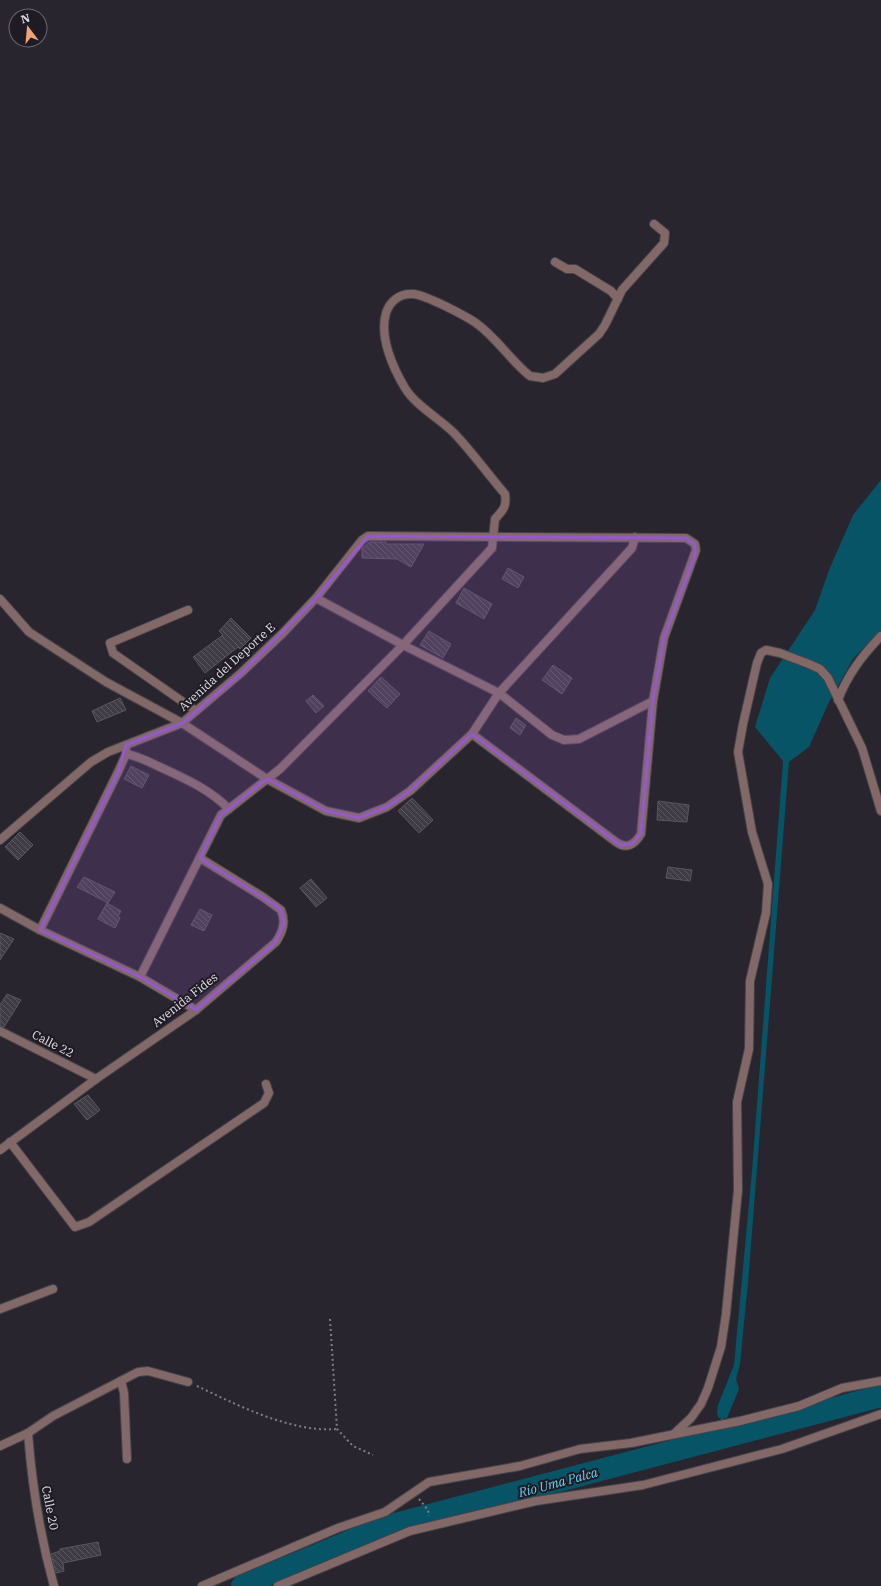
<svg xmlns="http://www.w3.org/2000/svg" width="881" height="1586" viewBox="0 0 881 1586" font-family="'IBM Plex Serif',serif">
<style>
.water{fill:#065465}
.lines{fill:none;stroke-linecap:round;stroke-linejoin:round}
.stream{stroke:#065465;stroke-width:3.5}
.river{stroke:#065465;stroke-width:22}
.building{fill:url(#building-back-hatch);stroke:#5a555f}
.minor-casing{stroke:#47434b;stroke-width:10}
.path{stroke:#817d85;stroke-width:2;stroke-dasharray:2 3;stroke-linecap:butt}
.minor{stroke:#826967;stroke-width:8}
.marked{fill:#9559c9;fill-opacity:0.2;stroke:#9559c9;stroke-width:3;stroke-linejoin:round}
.labels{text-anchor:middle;stroke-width:4;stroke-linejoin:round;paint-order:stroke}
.street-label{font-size:12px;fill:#e3e0e6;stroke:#1f1b24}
.water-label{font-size:13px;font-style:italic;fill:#6dd3ef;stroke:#1f1b24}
</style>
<defs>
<pattern id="building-back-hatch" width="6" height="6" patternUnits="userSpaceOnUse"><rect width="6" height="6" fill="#403c45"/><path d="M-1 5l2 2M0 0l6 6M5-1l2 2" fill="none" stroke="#5b5860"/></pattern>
</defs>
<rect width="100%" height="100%" fill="#29252e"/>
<polygon class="water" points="881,480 881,630 853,659 829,702 809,747 789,762 748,1283 740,1364 736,1379 739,1389 727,1418 719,1418 717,1414 718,1405 734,1365 752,1171 783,761 755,727 770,678 815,610 829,570 853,515"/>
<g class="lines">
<polyline class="stream" points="707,1443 706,1437 721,1424 723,1414"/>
<polyline class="river" points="242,1586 384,1527 881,1396"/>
</g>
<g class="building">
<polygon points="370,542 386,542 386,544 424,544 411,567 397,559 362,558 362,548"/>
<polygon points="508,568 524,577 518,588 502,579"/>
<polygon points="464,588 492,604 484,619 456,603"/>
<polygon points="231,618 251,638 240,649 238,647 205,673 193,657 223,635 219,631"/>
<polygon points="429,631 451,644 443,658 420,645"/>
<polygon points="553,665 572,678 562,694 542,680"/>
<polygon points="381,677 400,694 387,708 368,691"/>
<polygon points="313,695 324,706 316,713 306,701"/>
<polygon points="120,698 126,710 97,722 92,711"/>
<polygon points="516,718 526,725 520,735 510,728"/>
<polygon points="131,766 149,775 142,788 124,779"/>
<polygon points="412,798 433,820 419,833 398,811"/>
<polygon points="658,801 689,805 687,822 657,820"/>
<polygon points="20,832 33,845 18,860 5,847"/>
<polygon points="668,867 692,870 690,881 666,878"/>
<polygon points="84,877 115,892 108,903 77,887"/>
<polygon points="311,879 327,898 316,907 300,888"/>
<polygon points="107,903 121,911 118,916 120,918 115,928 98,919"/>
<polygon points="200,909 212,915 204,931 191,925"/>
<polygon points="0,933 14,939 0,960"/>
<polygon points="7,994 21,1000 4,1027 0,1026 0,1005"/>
<polygon points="88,1095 100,1110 87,1120 74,1104"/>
<polygon points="98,1542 101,1555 63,1563 64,1571 56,1573 51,1554 60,1551 60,1549"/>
</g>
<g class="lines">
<defs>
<g id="minor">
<polyline points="555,262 567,269 575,269 611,291 618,299"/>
<polyline points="0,599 29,632 106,682 182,723 267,779 326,811 359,818 387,807 410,791 472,734 499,693 632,548 635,537"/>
<polyline points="188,610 110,643 113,653 196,711"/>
<path d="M838 700C848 674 862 656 881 636"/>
<path d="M472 734 616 842C627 850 635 844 641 834L653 701"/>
<path d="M126 754C138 756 149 762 160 767 186 779 209 789 229 809"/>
<polyline points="0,840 91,762 108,752 182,723 241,673 283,633 316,598 362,540 368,536 686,538 695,544 696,550 664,638 653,701 579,739 564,740 552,735 499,693 403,645 316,598"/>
<polyline points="0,908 40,930 140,977 196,1010"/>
<polyline points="40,930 119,770 126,754 126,745"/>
<path d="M140 977 221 815 280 769 403 645 492 548 495 519C503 510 507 507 505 494 488 474 472 452 454 433 440 419 415 405 405 388 393 368 379 337 386 313 390 301 400 293 413 294 426 295 464 315 476 323 497 338 510 360 530 376L543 378 555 374 599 334 605 325 622 290 664 243 665 233 654 224"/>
<polyline points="0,1031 96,1079"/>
<polyline points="10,1142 75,1227 89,1222 264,1103 269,1093 266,1084"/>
<path d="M0 1150 96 1079 196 1010 276 942C283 931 286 922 281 910L263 897 200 858"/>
<polyline points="0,1309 53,1289"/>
<polyline points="121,1381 124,1393 127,1459"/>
<path d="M28 1433C32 1485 40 1536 54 1586"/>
<polyline points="675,1433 691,1418 701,1404 708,1388 721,1347 726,1314 738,1190 737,1102 749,1049 750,981 766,913 768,884 752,832 738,752 743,724 757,663 761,653 766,650 780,653 809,664 820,669 828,678 862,748 881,811"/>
<polyline points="0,1446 28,1433 53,1416 138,1372 148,1371 188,1382"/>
<polyline points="202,1586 338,1528 385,1512 429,1482 520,1466 580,1449 631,1443 740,1421 799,1406 842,1388 881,1381"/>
<polyline points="278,1586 410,1531 536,1501 643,1485 782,1449 881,1414"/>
</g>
</defs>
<use href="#minor" class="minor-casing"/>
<g class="path">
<polyline points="330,1319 337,1429 353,1446 373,1455"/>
<path d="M197 1386C237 1405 292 1433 337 1429"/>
<polyline points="419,1499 428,1510 429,1516"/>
</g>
<use href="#minor" class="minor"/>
</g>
<path class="marked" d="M368 536 686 538 695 544V555L664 638 653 701 641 834 632 844 620 845 472 734 410 791 387 807 359 818 326 811 267 779 221 815 200 858 275 905 281 910 284 923 276 942 196 1010 140 977 40 930 119 770 126 745 182 723 241 673 316 598Z"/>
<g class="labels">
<g class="street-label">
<text transform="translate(227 667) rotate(-42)" y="4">Avenida del Deporte E</text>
<text transform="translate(185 1000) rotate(-38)" y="4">Avenida Fides</text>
<text transform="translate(53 1044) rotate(27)" y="4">Calle 22</text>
<text transform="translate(50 1508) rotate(79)" y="4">Calle 20</text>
</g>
<g class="water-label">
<text transform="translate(558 1482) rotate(-15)" y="5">Río Uma Palca</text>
</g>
</g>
<g transform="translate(28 28) rotate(344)"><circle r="19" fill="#1f1b24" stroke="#6d6a72"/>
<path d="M0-3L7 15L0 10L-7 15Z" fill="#f1a27b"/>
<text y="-6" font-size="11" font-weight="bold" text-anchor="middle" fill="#e3e0e6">N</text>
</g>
</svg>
